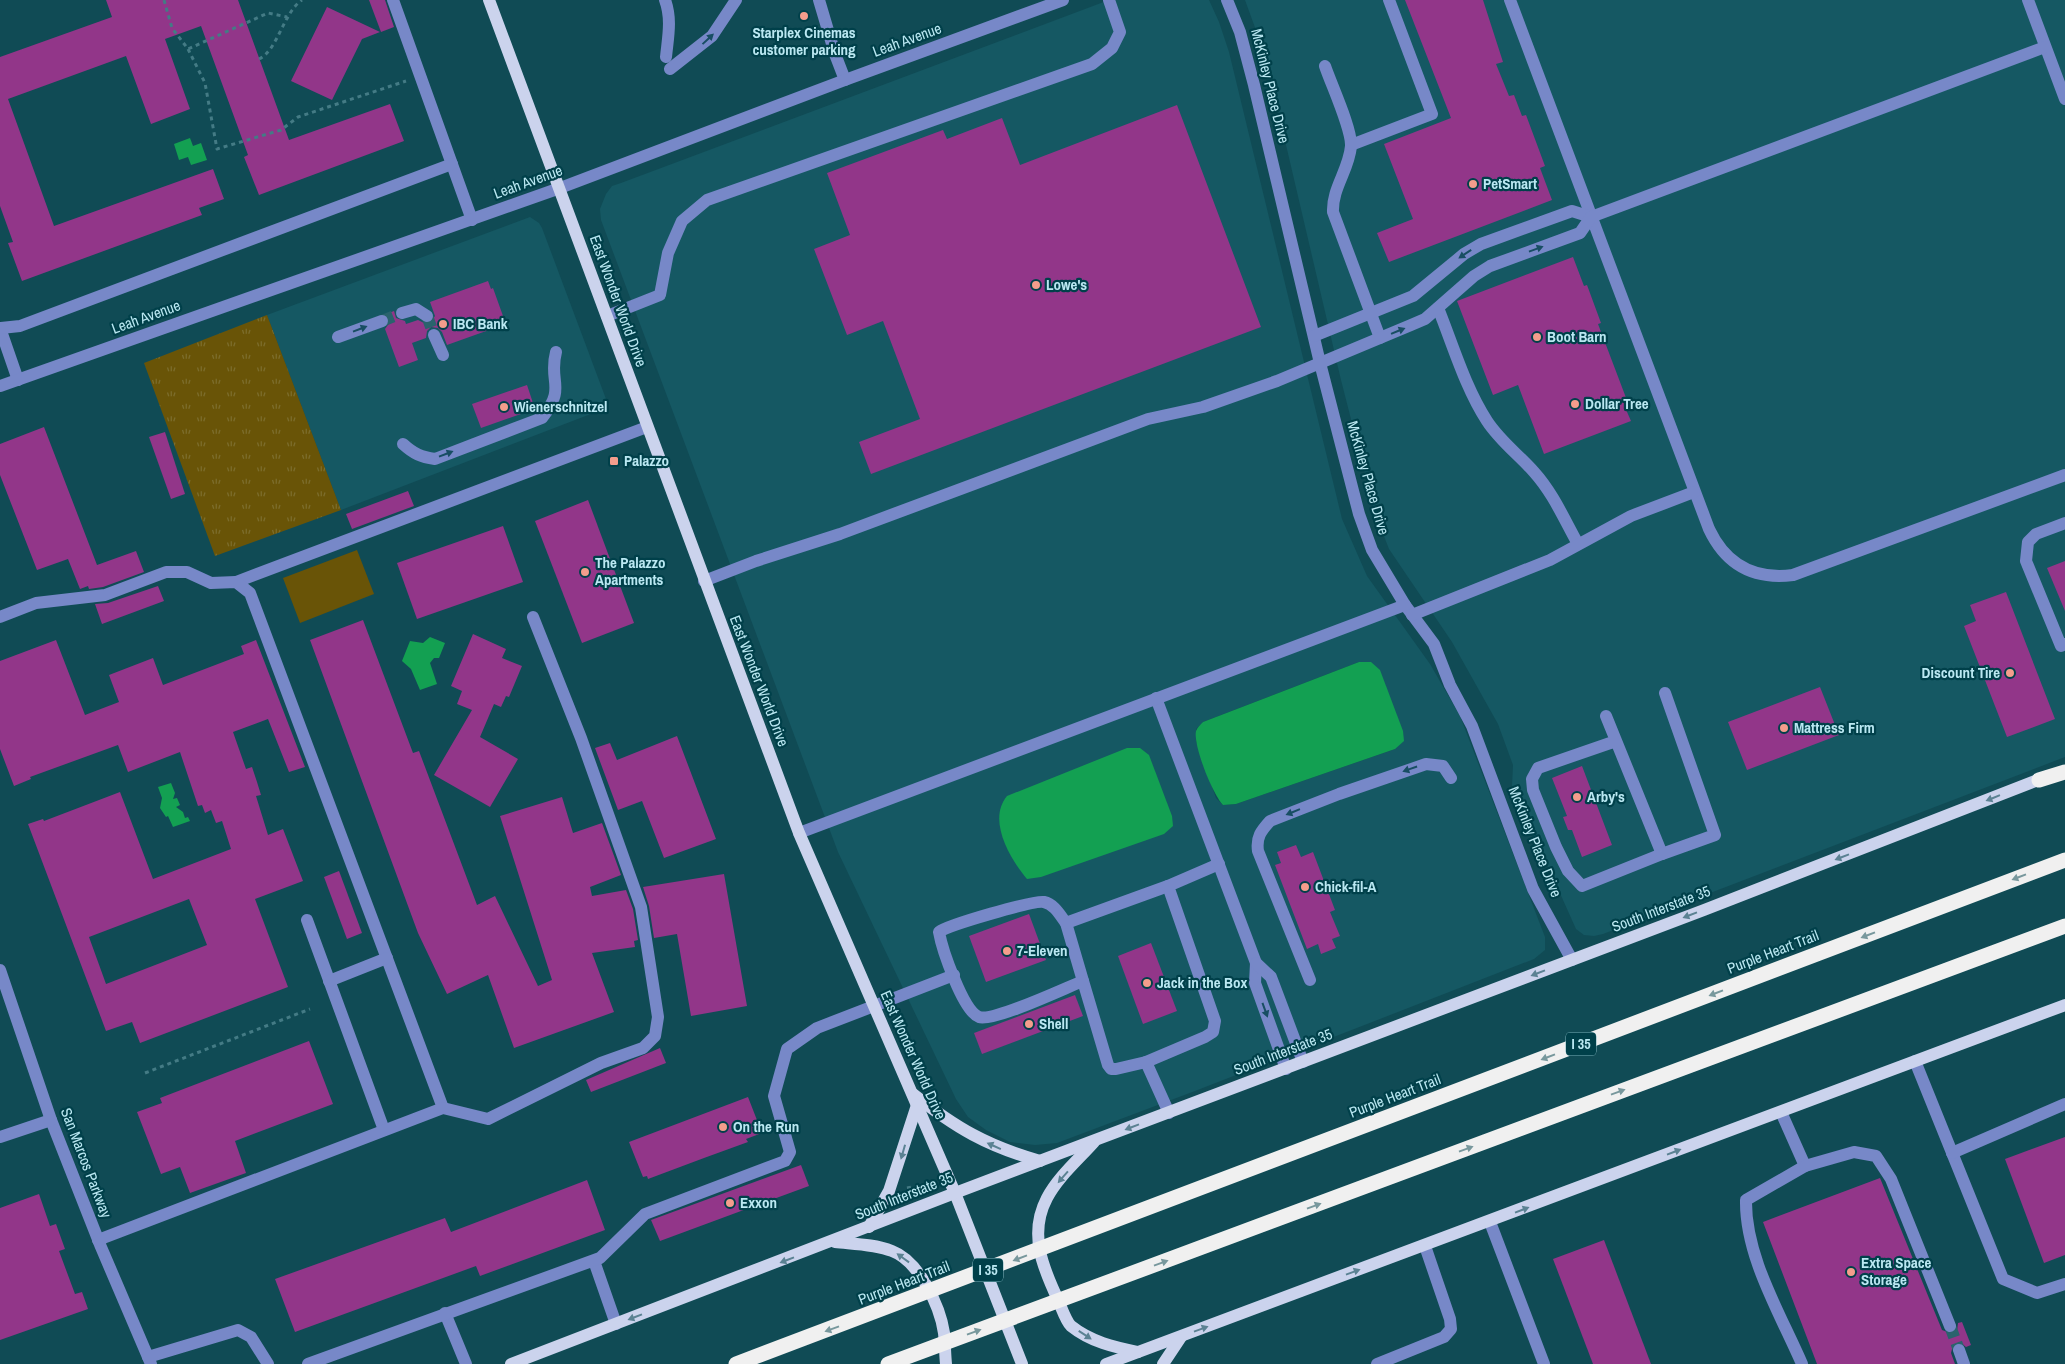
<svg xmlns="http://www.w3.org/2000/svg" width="2065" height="1364" viewBox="0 0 2065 1364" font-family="'Archivo Narrow',sans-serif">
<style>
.built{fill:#155863;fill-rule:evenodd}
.grass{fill:url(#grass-tufts)}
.pitch{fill:#695407}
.water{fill:#13a052}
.building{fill:#923689;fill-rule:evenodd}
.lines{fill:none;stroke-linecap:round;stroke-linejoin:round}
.minor-tunnel{stroke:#2a636d;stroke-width:12;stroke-dasharray:12 6;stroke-linecap:butt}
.path{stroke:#447b85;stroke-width:3;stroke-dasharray:4 4;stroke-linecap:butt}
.minor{stroke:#7788c8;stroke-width:12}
.major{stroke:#cbd3ed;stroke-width:12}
.highway{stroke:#f0f0f0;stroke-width:15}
.oneway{fill:#184e63}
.oneway2{fill:#5b8293}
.oneway3{fill:#78989d}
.poi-dot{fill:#f49d8c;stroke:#00404a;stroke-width:2}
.labels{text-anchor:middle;stroke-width:4.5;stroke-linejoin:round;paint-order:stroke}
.shield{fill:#00404a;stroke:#82b6c0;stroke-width:1}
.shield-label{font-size:14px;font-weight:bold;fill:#bae8f2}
.poi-label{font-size:15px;font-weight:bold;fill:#bae8f2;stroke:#00404a;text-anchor:start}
.street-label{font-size:15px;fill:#bae8f2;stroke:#00404a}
</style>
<defs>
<pattern id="grass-tufts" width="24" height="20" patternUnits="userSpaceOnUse" patternTransform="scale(1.25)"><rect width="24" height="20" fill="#695407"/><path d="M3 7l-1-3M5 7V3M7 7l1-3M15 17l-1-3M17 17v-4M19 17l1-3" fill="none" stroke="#7c6d2c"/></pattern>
</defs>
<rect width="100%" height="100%" fill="#104b55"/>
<g class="built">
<path d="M1109 0H1209L1219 22 1229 52 1342 519 1367 576 1430 664 1460 716 1545 937V950L1534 959 1195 1091 1057 1143 1035 1145 1010 1142 986 1130 968 1117 956 1099 838 852 601 220 600 209 606 194 612 186 621 183ZM1359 662 1395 749 1236 804 1223 805 1216 798 1196 741V729L1203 722Z"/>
<polygon points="1245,0 2065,0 2065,757 1603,934 1594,936 1584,935 1576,929 1512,786 1513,765 1498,724 1452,642 1389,549 1375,513 1341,380 1265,55"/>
<polygon points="530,217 539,223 542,228 609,407 341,510 267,315"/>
</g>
<polygon class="grass" points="267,315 341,510 215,556 144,363"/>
<polygon class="pitch" points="357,550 374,594 300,623 283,578"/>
<g class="water">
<polygon points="190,138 193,146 201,143 207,160 191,165 188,157 179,160 174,144"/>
<polygon points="430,637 445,643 439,658 434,658 430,663 437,684 420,690 411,669 402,661 410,641 423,643"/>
<path d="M1359 662H1371L1380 670 1403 731 1404 741 1395 749 1236 804 1223 805C1213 795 1193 746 1196 731 1197 728 1200 725 1203 722Z"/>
<path d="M1127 748H1140L1149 755 1172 816 1173 826 1164 834 1041 877 1027 879C1010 859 987 820 1007 796Z"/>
<polygon points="171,783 175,793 173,799 177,798 180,805 176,807 183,812 185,818 188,817 190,821 173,827 168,816 166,817 160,808 162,798 158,787"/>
</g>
<g class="building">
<polygon points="106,0 238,0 289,140 390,104 404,141 259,195 244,157 248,155 201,26 165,39 190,109 151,124 126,56 8,99 54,226 213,169 224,199 199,208 202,215 22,281 8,243 13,242 0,206 0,57 112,17"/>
<polygon points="369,0 385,0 394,27 381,32"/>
<polygon points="1405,0 1483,0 1503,62 1496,64 1509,96 1514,95 1522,116 1526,115 1545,166 1540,168 1552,200 1389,262 1377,233 1413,219 1384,144 1451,118"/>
<polygon points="327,7 380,32 362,39 332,100 291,81"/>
<polygon points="1177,105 1261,327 871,474 859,442 920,419 883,321 847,335 814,249 850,235 827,173 943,130 947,139 1002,118 1020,165"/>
<polygon points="1573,257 1584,286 1587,285 1601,323 1598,324 1628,403 1624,405 1631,421 1544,454 1518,385 1493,395 1457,301"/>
<polygon points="488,281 491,289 493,288 503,316 500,317 503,325 447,345 442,332 438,328 431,327 427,331 426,338 412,343 418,360 399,367 385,329 390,322 386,314 394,311 396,318 405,321 406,324 418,320 426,324 430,323 435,316 430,302"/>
<polygon points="527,385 535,409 481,428 472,404"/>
<polygon points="44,427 97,565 136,551 144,572 103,587 89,589 88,586 80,589 68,559 37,570 0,475 0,444"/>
<polygon points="165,432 185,494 171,499 149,437"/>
<polygon points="408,491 414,506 352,529 346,514"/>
<polygon points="588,500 634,623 582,643 535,521"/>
<polygon points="503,526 523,582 417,619 397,563"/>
<polygon points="2065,561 2065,611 2047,568"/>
<polygon points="158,586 164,601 102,624 95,604 108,603"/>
<polygon points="2006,592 2055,719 2007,737 1964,626 1976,621 1970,605"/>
<polygon points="363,620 413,753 419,751 477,905 495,896 538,986 552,980 500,816 562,797 573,833 602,823 621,875 590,887 592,896 626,890 633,909 638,940 634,941 635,947 592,953 614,1012 514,1048 488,975 447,994 418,933 310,640"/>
<polygon points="473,634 506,649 502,658 522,666 509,697 506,696 501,707 494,704 480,737 518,759 490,807 434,775 472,710 457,704 462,691 451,686"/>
<path d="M56 640 85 715 119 702 109 675 153 658 163 685 244 654 241 646 256 640 305 767 289 772 268 719 233 732 246 769 252 767 257 782 261 795 256 796 268 835 283 829 303 881 255 899 288 987 140 1043 132 1022 106 1031 28 824 43 819 44 821 120 792 153 879 231 849 222 821 216 823 211 810 205 813 202 805 198 806 180 752 128 772 118 745 30 777 31 779 14 786 0 749V661ZM189 899 207 945 106 984 89 937Z"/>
<polygon points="1820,687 1839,735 1747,770 1728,722"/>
<polygon points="677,736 716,839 664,858 642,801 618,810 595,748 610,743 617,760"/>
<polygon points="1582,766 1612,845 1582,857 1572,830 1568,830 1563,817 1567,816 1552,778"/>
<polygon points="1296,845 1301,857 1313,852 1335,910 1330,912 1340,936 1332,939 1336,948 1321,954 1318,944 1307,949 1275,865 1281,863 1277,852"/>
<polygon points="339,871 362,933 347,939 324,877"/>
<polygon points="724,874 747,1006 691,1016 677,934 654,938 649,906 643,887"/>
<polygon points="1029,914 1046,960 986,982 969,936"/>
<polygon points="1151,943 1177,1011 1143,1024 1118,956"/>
<polygon points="1075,995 1083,1016 982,1054 974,1033"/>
<polygon points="309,1041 333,1104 235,1141 246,1173 190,1193 180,1167 161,1174 137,1112 162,1103 160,1098"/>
<polygon points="660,1048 666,1063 591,1092 586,1080"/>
<polygon points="748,1097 762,1133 746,1139 748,1142 704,1158 648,1179 647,1176 643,1177 629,1142"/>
<polygon points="2065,1137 2065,1255 2044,1263 2005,1159"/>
<polygon points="801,1165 809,1186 660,1241 651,1220"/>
<polygon points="1880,1178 1942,1330 1953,1334 1957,1331 1958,1323 1962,1322 1971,1345 1966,1347 1960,1342 1953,1345 1951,1353 1955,1364 1817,1364 1763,1222"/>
<polygon points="587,1180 605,1230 480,1276 476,1266 295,1332 275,1279 445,1218 451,1232"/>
<polygon points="39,1194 50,1226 56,1224 65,1249 59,1251 75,1294 82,1292 88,1309 0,1340 0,1208"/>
<polygon points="1604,1240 1651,1364 1593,1364 1553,1259"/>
</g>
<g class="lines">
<g class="minor-tunnel">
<polyline points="427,316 434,335"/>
<polyline points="382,321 402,313"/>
<polyline points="1950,1326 1959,1350"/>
</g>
<g class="path">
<polyline points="164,0 172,28 188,49 268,13 287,17"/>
<polyline points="188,49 205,83 217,149 281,130 298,117 406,81"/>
<path d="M259 59C278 50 283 13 302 0"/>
<polyline points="145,1073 310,1009"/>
<polyline points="907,1188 921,1185"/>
</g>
<g class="minor">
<polyline points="393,0 472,220"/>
<path d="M665 0C672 19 668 37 666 57"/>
<polyline points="819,0 835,54 845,80"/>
<polyline points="1227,0 1240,32 1254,85 1320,363 1359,514 1372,550 1405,605 1434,644 1450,685 1472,726 1533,889 1572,960"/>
<path d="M1510 0 1709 529C1726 565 1754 580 1793 575L2065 475"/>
<polyline points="2028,0 2065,99"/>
<path d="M1325 66C1331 84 1352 129 1351 146 1349 170 1332 188 1333 212L1380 338"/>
<polyline points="670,69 712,36 736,0"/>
<polyline points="1351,145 1432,114 1389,0"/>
<path d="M1438 308C1453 345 1465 387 1487 421 1500 441 1518 454 1534 472 1553 493 1564 519 1578 544"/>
<polyline points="402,313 416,309 427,316"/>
<polyline points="607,316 660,295 668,253 682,221 707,200 1092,64 1112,48 1120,32 1109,0"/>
<polyline points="0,328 18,380"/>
<polyline points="1,328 20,326 452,164"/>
<polyline points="434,335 443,355"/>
<polyline points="1314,336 1413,296 1464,254 1481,244 1572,211 1591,217"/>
<polyline points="338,337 382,321"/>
<polyline points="0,386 560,188 845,80 1063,0"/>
<path d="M403 444C414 454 421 457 435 459L542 418C567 387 548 382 556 352"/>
<polyline points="2065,523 2036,534 2028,542 2026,561 2061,646 2065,644"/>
<polyline points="704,581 756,561 840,534 1148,419 1203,407 1277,381 1411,325 1425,319 1474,276 1490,266 1580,233 1591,217 2045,47"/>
<polyline points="236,582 647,427"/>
<polyline points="1412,615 1550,560 1631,516 1694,492"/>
<polyline points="0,617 36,603 105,595 166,572 187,572 211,583 236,582 250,593 443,1108"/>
<polyline points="1156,698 1256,963 1255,983 1286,1069"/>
<polyline points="1606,716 1662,854 1582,886 1568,871 1556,847 1533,790 1532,779 1538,768 1616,741"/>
<polyline points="799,833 1405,605"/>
<polyline points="1662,854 1715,835 1665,693"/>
<polyline points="307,920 384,1130"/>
<polyline points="1066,923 1083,981"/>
<polyline points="1256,963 1271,977 1303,1062"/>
<polyline points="0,970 51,1120 101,1247 151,1364"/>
<path d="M1310 980 1258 851C1256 837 1261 831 1270 821L1339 794 1426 764 1443 766 1451 778"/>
<polyline points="329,981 387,958"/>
<polyline points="1915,1061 2003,1279 2037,1293 2065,1284"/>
<path d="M1146 1062 1116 1069H1111L1108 1065 1083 981C1065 988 994 1022 979 1017 963 1011 942 949 939 932 948 925 1034 900 1044 902 1054 904 1060 915 1066 923L1168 886"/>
<path d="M1781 1112 1805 1166 1746 1200C1745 1256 1780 1313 1802 1364"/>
<polyline points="1169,1113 1146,1062 1205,1037 1213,1032 1215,1021 1168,886 1219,864"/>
<polyline points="0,1137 51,1120"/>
<polyline points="1952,1153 2065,1104"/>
<polyline points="1805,1166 1854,1152 1876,1156 1891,1179 1950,1326"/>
<polyline points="1490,1222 1544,1364"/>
<polyline points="98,1240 443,1108 488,1119 601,1063 643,1048 655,1036 658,1017 641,907 581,738 533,617"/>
<polyline points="594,1261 616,1324"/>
<polyline points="445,1313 466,1364"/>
<polyline points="1959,1350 1964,1364"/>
<polyline points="148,1357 238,1330 251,1337 268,1364"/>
<polyline points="308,1364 600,1258 645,1214 785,1161 790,1152 774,1096 787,1049 817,1028 954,975"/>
<polyline points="1377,1364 1444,1337 1451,1329 1450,1319 1425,1246"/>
</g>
<g class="major">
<polyline points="489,0 799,833 955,1193 1022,1364"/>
<path d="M913 1094C956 1128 987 1146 1040 1161"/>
<path d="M1094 1142C1078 1160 1058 1177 1047 1198 1028 1234 1043 1268 1059 1302 1062 1309 1066 1321 1071 1326 1091 1342 1114 1347 1138 1352"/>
<polyline points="869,1227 889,1191 917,1105"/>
<path d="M835 1242C854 1244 874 1244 892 1251 919 1261 940 1306 944 1333 945 1343 945 1354 946 1364"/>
<polyline points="511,1364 955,1193 1704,910 2048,776"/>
<polyline points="1106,1364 2065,1005"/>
<polyline points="1163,1364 1181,1337"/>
</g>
<g class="highway">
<polyline points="2039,780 2065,772"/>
<polyline points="736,1364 2065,860"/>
<polyline points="888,1364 2065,926"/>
</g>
</g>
<defs><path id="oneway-solid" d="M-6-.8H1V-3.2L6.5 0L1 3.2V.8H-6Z" transform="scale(1.25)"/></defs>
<g class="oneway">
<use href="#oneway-solid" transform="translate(708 39) rotate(-43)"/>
<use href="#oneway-solid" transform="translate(1536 249) rotate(-20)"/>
<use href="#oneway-solid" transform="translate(1465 254) rotate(146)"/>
<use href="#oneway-solid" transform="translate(360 329) rotate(-21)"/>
<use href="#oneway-solid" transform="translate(1398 331) rotate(-22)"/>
<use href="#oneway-solid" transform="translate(446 454) rotate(-21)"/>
<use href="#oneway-solid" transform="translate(1410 769) rotate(161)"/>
<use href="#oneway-solid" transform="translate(1293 812) rotate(158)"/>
<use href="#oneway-solid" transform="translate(1265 1010) rotate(70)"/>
</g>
<g class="oneway2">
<use href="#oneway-solid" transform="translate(1993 798) rotate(158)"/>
<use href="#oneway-solid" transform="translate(1842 857) rotate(159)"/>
<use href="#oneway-solid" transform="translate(1690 915) rotate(159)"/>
<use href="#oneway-solid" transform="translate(1538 973) rotate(159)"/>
<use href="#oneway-solid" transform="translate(1132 1127) rotate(159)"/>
<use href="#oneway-solid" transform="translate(994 1146) rotate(-156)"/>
<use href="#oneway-solid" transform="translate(903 1152) rotate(106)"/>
<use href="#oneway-solid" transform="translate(1674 1152) rotate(-21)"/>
<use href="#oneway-solid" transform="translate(1063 1177) rotate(131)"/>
<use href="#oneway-solid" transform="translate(1522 1210) rotate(-21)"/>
<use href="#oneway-solid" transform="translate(903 1258) rotate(-144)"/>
<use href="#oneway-solid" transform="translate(787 1260) rotate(159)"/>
<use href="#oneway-solid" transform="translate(1353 1272) rotate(-20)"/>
<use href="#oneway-solid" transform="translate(635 1317) rotate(159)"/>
<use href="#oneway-solid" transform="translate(1201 1329) rotate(-20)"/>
<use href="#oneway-solid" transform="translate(1085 1335) rotate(33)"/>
</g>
<g class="oneway3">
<use href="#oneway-solid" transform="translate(2019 877) rotate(159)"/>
<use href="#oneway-solid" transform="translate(1868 935) rotate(159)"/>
<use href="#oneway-solid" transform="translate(1716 993) rotate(159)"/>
<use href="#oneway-solid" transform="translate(1548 1057) rotate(159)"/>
<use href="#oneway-solid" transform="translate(1618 1092) rotate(-20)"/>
<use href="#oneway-solid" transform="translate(1466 1149) rotate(-20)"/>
<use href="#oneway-solid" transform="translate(1314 1206) rotate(-20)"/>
<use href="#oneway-solid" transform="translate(1020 1258) rotate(159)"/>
<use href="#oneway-solid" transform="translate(1161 1263) rotate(-20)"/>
<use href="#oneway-solid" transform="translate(832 1329) rotate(160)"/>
<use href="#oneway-solid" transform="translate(974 1332) rotate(-20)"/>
</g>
<g class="poi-dot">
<circle cx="804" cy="16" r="5"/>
<circle cx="1473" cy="184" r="5"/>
<circle cx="1036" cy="285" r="5"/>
<circle cx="443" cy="324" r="5"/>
<circle cx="1537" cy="337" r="5"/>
<circle cx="1575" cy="404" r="5"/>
<circle cx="504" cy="407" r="5"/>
<rect x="609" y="456" width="10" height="10" rx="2.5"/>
<circle cx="585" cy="572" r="5"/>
<circle cx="2010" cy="673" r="5"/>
<circle cx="1784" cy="728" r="5"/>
<circle cx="1577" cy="797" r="5"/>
<circle cx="1305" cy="887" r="5"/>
<circle cx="1007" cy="951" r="5"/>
<circle cx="1147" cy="983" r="5"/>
<circle cx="1029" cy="1024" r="5"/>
<circle cx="723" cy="1127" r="5"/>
<circle cx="730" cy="1203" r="5"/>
<circle cx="1851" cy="1272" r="5"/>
</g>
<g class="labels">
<g class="shield">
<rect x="1566" y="1032.5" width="30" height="23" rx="4"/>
<rect x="973" y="1258.5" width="30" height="23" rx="4"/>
</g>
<g class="shield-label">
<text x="1581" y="1049">I 35</text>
<text x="988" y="1275">I 35</text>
</g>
<g class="poi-label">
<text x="804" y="38" text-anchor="middle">Starplex Cinemas<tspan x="804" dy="17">customer parking</tspan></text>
<text x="1483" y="189">PetSmart</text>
<text x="1046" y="290">Lowe's</text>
<text x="453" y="329">IBC Bank</text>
<text x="1547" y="342">Boot Barn</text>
<text x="1585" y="409">Dollar Tree</text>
<text x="514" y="412">Wienerschnitzel</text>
<text x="624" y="466">Palazzo</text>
<text x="595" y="568">The Palazzo<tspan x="595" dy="17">Apartments</tspan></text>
<text x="2000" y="678" text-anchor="end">Discount Tire</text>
<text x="1794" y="733">Mattress Firm</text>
<text x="1587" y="802">Arby's</text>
<text x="1315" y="892">Chick-fil-A</text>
<text x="1017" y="956">7-Eleven</text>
<text x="1157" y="988">Jack in the Box</text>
<text x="1039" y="1029">Shell</text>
<text x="733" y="1132">On the Run</text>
<text x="740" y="1208">Exxon</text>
<text x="1861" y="1268">Extra Space<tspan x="1861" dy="17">Storage</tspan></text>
</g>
<g class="street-label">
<text transform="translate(907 40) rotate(-20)" y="5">Leah Avenue</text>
<text transform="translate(1270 86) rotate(76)" y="5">McKinley Place Drive</text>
<text transform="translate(528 182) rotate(-20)" y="5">Leah Avenue</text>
<text transform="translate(618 301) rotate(70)" y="5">East Wonder World Drive</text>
<text transform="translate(146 317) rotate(-20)" y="5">Leah Avenue</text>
<text transform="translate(1368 478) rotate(74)" y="5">McKinley Place Drive</text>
<text transform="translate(759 681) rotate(69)" y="5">East Wonder World Drive</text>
<text transform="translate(1535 842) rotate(68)" y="5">McKinley Place Drive</text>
<text transform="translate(1661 909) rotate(-21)" y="5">South Interstate 35</text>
<text transform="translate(1773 952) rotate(-21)" y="5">Purple Heart Trail</text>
<text transform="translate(1283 1052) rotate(-21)" y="5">South Interstate 35</text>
<text transform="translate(913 1055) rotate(66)" y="5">East Wonder World Drive</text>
<text transform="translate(1395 1096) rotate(-21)" y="5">Purple Heart Trail</text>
<text transform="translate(86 1163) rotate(69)" y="5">San Marcos Parkway</text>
<text transform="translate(904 1196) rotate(-22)" y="5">South Interstate 35</text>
<text transform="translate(904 1283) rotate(-21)" y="5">Purple Heart Trail</text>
</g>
</g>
</svg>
